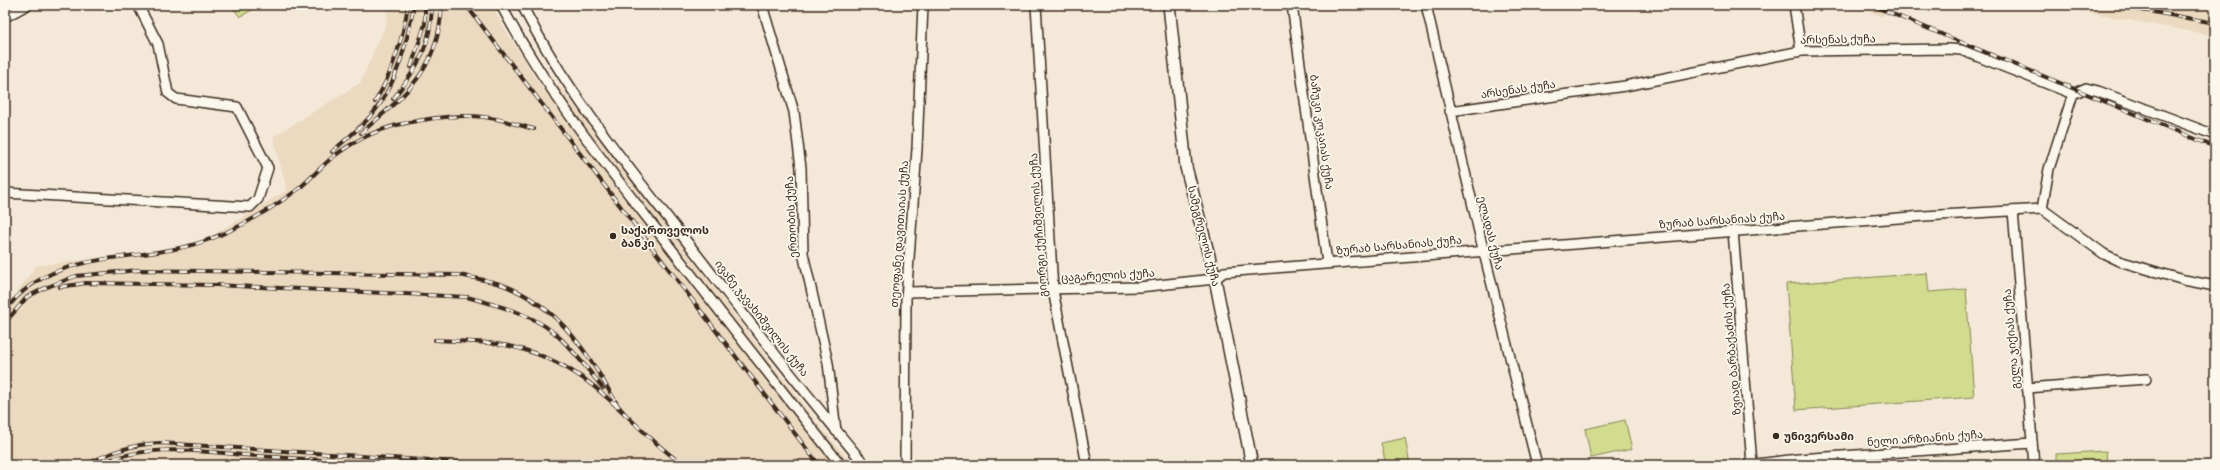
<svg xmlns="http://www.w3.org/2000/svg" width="2220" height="470" viewBox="0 0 2220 470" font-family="Sriracha,'Noto Sans Georgian',sans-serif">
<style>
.built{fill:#ebd9c0}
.green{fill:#d1dc8f;stroke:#868356}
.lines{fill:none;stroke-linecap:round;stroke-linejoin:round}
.minor-casing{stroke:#3b2a1e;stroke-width:12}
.major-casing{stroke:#3b2a1e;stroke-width:14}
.minor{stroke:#fbf7ec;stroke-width:9}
.major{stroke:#fbf7ec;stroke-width:11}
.rail-casing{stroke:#3b2a1e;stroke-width:4}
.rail{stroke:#fbf7ec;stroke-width:2.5;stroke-dasharray:8;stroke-linecap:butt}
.poi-dot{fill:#3b2a1e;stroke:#fbf7ec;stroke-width:1.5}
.labels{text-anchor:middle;stroke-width:3.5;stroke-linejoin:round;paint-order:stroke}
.street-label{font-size:11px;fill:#3b2a1e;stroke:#fbf7ec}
.poi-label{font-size:11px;font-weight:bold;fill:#3b2a1e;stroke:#fbf7ec;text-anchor:start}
</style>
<rect width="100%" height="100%" fill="#f4e9d8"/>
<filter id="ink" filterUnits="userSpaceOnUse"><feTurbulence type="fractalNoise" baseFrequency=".025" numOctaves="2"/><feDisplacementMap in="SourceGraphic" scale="8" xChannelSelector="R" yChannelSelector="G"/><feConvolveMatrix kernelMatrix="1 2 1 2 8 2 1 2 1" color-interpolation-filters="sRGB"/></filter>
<g filter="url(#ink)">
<g class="built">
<polygon points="388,5 492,5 503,26 544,91 558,84 819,425 853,465 5,465 5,309 36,266 197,245 287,190 273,137 360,83 386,24"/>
<polygon points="1852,5 1887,5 1883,17"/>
<polygon points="2050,5 2215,5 2215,36"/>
</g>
<g class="green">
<polygon points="231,5 260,5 240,17"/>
<polygon points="1927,273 1929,292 1966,289 1974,397 1796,410 1786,284"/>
<polygon points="1625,420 1632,449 1591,458 1585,429"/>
<polygon points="1405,438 1410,465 1386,465 1381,443"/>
<polygon points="2106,451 2107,465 2056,465 2056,454"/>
</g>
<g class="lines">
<defs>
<g id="minor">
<path d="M501 5C543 85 600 158 656 229 717 308 778 387 841 465"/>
<path d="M522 5C564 88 623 161 680 233 741 311 801 389 865 465"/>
<polyline points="762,5 794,112 801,168 803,253 828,363 836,431"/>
<polyline points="1036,5 1053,290 1087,465"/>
<polyline points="1292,5 1327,263"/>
<polyline points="1426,5 1483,249 1537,465"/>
<polyline points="1794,5 1801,51"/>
<polyline points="5,17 27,5"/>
<polyline points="1450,111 1625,86 1801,51 1950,49 1961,50 2073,94 2086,88 2098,91 2215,135"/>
<polyline points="5,193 250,207 258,199 268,168 237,107 176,99 168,93 158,44 138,5"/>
<polyline points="2042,209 2049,169 2073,94"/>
<polyline points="2013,211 2034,465"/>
<polyline points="1733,231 1752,464"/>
<polyline points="907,292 1139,287 1215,279 1224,272 1924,216 2042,209 2104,254 2119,261 2184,280 2215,286"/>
<polyline points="2027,388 2146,379"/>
<polyline points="905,465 906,299 917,149 923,5"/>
<polyline points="1748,465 1798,459 2032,443"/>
</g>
<polyline id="major" points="1169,5 1186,167 1215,279 1252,465"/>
</defs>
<use href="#minor" class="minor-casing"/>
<use href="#major" class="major-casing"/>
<use href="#minor" class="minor"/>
<use href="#major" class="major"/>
<defs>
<g id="rail">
<polyline points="466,5 819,465"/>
<polyline points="1871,5 2215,147"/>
<polyline points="2114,5 2215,23"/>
<polyline points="411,67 425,24 425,5"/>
<path d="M393 99C418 67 431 47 432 5"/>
<path d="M375 102C392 73 403 38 408 5"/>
<path d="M361 133C408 92 438 71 442 5"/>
<path d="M332 152C346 139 362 127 374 112 398 82 407 41 414 5"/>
<path d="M60 287 86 283 216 285 467 297C500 306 538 315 562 340 577 355 590 372 603 388"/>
<path d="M5 311C53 244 142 266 210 239 240 228 271 209 297 190 310 180 320 167 333 157 351 143 374 131 397 125 423 119 458 114 484 117 501 119 518 125 534 129"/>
<path d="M5 323 27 297 45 288 76 276 139 270 459 275C473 278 489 280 503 285 561 307 589 355 618 406"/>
<path d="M435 340C462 341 500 342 525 350 554 359 582 375 604 395 631 418 654 445 684 465"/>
<polyline points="614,401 626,415"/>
<path d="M99 464C148 442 205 452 257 456 307 459 356 462 406 465"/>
<path d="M85 465C109 453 132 444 160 443L499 465"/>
</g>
</defs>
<use href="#rail" class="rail-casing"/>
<use href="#rail" class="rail"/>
</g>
</g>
<g class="poi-dot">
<circle cx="613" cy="236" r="4"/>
<circle cx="1776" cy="436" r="4"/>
</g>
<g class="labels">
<g class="street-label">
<text transform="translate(1838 39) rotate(-1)" y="4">არსენას ქუჩა</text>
<text transform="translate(1518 89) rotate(-8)" y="4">არსენას ქუჩა</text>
<text transform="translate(1322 132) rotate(82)" y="4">ბაჩუკი კოკაიას ქუჩა</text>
<text transform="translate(791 217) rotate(-93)" y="4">ერთობის ქუჩა</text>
<text transform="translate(1722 220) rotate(-4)" y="4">ზურაბ სარსანიას ქუჩა</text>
<text transform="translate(1038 225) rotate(-94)" y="4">გიორგი ქუჩიშვილის ქუჩა</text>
<text transform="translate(1491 233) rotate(76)" y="4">ელადას ქუჩა</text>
<text transform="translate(899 234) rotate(-86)" y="4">თეოფანე დავითაიას ქუჩა</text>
<text transform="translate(1204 236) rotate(76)" y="4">სამეგრელოს ქუჩა</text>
<text transform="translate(1399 245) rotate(-5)" y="4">ზურაბ სარსანიას ქუჩა</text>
<text transform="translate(1108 275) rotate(-3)" y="4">ცაგარელის ქუჩა</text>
<text transform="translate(762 318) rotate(52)" y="4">ივანე ჯავახიშვილის ქუჩა</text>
<text transform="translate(2011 339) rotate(-95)" y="4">გელა ჯიქიას ქუჩა</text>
<text transform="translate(1731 349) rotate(-95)" y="4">ზვიად ბარბაქაძის ქუჩა</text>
<text transform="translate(1925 438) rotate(-4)" y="4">ნელი არზიანის ქუჩა</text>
</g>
<g class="poi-label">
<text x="621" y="234">საქართველოს<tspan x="621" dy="13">ბანკი</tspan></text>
<text x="1784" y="440">უნივერსამი</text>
</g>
</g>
<rect width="2220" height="470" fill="none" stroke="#fbf7ec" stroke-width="20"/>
<rect x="10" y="10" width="2200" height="450" fill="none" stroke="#3b2a1e" stroke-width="1.5" filter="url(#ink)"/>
</svg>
